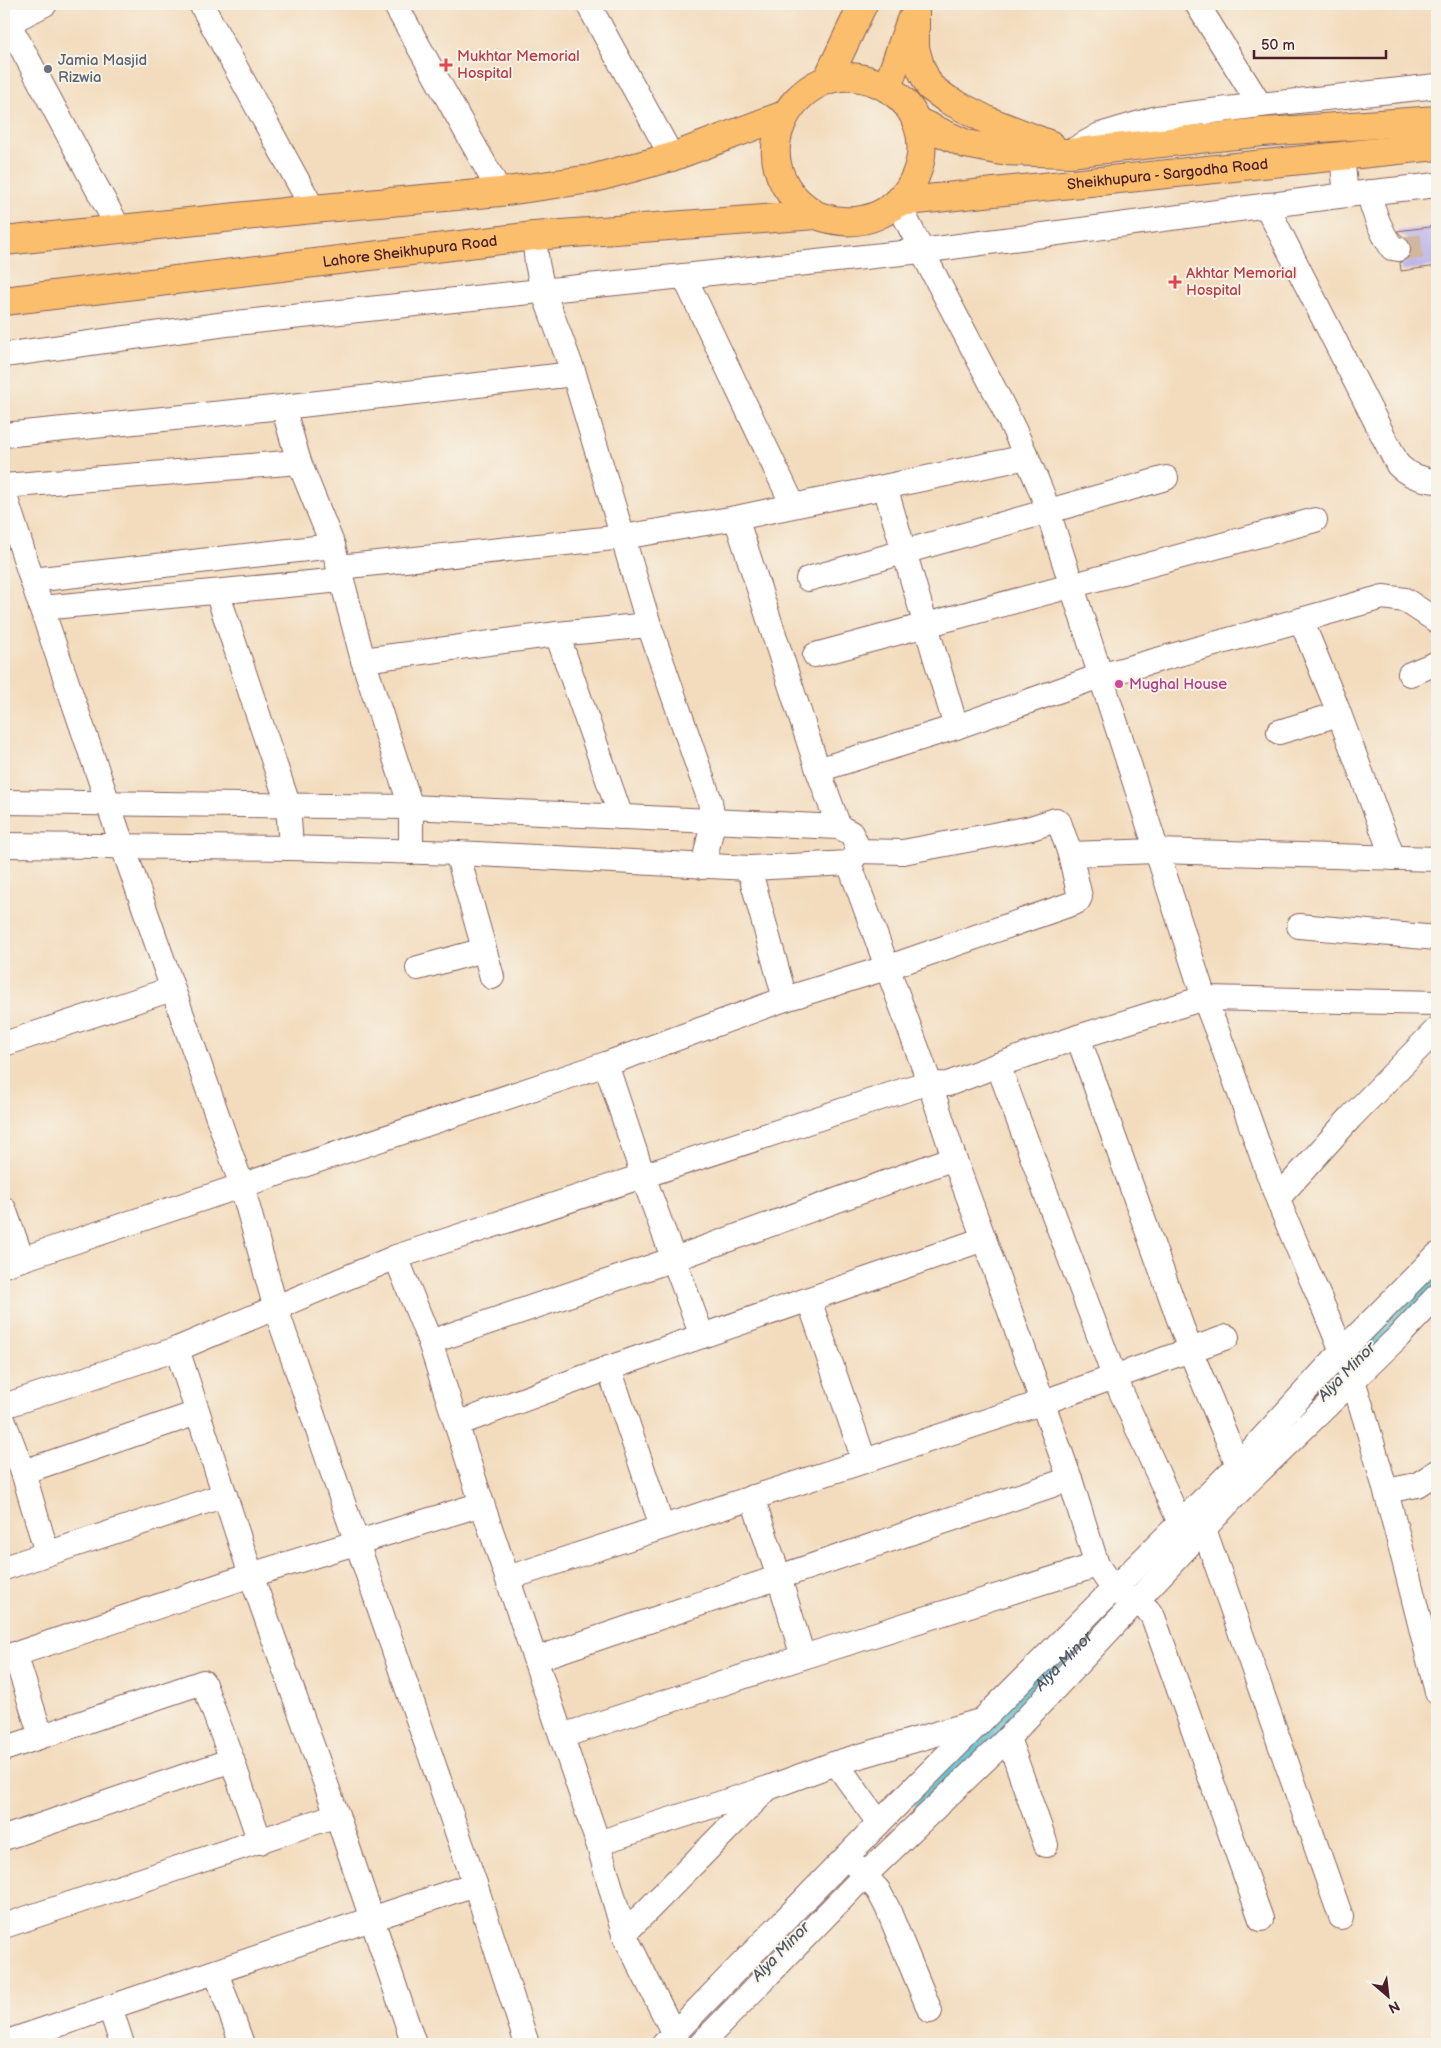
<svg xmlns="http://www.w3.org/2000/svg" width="1441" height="2048" viewBox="0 0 1441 2048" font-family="'Balsamiq Sans',sans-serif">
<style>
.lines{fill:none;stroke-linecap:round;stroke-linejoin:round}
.canal{stroke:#53becf;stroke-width:19}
.building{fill:#b6ace8}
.minor-tunnel{stroke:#d1b6a0;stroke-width:24;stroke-dasharray:24 12;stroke-linecap:butt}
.minor-casing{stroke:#85615e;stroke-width:26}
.highway-casing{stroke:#85615e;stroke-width:30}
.minor{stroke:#fff;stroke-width:24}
.highway{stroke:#fabe6d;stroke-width:28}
.health-dot{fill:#e0444e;stroke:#f7f3e8;stroke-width:2}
.worship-dot{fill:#6b7280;stroke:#f7f3e8;stroke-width:2}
.hotel-dot{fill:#d1479c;stroke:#f7f3e8;stroke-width:2}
.labels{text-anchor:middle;stroke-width:4;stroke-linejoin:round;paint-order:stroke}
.health-label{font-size:15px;fill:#be3a42;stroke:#f7f3e8;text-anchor:start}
.worship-label{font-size:15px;fill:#5b616d;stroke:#f7f3e8;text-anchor:start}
.street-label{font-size:15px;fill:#4a1f2b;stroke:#f7f3e8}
.hotel-label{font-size:15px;fill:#b23c85;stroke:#f7f3e8;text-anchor:start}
.water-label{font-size:16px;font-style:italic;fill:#4d5764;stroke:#f7f3e8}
</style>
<rect width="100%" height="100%" fill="#f7f3e8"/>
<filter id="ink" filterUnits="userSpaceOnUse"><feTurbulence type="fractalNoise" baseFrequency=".02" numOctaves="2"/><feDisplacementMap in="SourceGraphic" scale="10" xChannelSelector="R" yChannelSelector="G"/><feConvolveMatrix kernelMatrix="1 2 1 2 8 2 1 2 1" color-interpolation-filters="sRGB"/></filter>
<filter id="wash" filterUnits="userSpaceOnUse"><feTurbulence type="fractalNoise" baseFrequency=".0096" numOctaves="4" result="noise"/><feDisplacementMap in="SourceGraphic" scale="20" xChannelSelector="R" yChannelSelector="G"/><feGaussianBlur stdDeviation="1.12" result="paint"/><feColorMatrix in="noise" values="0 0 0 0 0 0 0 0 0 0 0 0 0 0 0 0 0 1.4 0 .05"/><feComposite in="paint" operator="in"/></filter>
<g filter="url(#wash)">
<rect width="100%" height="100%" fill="#f3dcbd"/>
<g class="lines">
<g class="canal">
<polyline points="1339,1378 1437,1277"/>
<path id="s1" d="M924 1804 1110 1612"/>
</g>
</g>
<g id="blocks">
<polygon class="building" points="1437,226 1437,266 1401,271 1400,262 1408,258 1412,251 1411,244 1397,231"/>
</g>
</g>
<g filter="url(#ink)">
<use href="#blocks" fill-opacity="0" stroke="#85615e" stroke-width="1"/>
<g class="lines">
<polyline class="minor-tunnel" points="1398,249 1437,245"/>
<defs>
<g id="minor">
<polyline points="201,4 313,209"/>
<polyline points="395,4 500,192"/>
<polyline points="588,4 672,157"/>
<polyline points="1197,4 1260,105"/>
<polyline points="4,15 119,229"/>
<polyline points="8,23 45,4"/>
<polyline points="1070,152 1100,135 1157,118 1260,105 1437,86"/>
<polyline points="1342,156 1346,195"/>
<path d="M1369 192C1373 214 1380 230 1392 248L1398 249"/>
<path d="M898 202C944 301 1003 394 1043 496L1204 998C1231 1063 1252 1131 1277 1197 1302 1263 1335 1326 1357 1393 1388 1491 1412 1592 1437 1692"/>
<path d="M1266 205 1398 465C1408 475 1422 480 1437 481"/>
<polyline points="534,236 537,263 543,291 574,374 649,625 710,801 713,822 703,867"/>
<polyline points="684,276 793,505"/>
<polyline points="4,355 226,324 921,251 1346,195 1437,185"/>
<polyline points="283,407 299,462 333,546 363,660 411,807 411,852"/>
<polyline points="4,435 283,407 574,374"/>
<polyline points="4,486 299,462"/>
<polyline points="885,487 956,727"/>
<polyline points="4,493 32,580 123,847 242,1186 276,1309 475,1884 527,2044"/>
<polyline points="736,518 818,770 839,827"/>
<polyline points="339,567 623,537 736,518 1027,457"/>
<polyline points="808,579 1166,478"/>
<polyline points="32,580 333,546"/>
<polyline points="217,592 288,804 291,848"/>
<polyline points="41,608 341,580"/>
<polyline points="1301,620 1335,703 1393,858"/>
<polyline points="557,634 621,817"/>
<polyline points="815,655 1315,520"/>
<polyline points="363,660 557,634 649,625"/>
<polyline points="1410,674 1437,663"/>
<polyline points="1279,732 1339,714"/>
<polyline points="818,770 956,727 1100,676 1383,597 1405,600 1437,621"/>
<path d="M4 802 411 807 839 827 851 833C858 845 861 853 849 863L749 868 457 853 291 848 4 845"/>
<polyline points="457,853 492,977"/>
<polyline points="1070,854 1157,851 1437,859"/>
<polyline points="849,863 930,1084 954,1158 984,1239 1070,1479 1097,1565 1114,1590 1148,1610 1153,1617 1261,1919"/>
<polyline points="749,868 785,999"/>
<polyline points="1299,926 1437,938"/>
<polyline points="418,968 484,950"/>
<polyline points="1078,1037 1190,1350 1238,1465"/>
<polyline points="4,1044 172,989"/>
<polyline points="606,1064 643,1176 702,1336"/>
<polyline points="998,1065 1114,1376 1180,1523"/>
<polyline points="1278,1198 1351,1117 1437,1029"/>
<polyline points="4,1209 22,1259"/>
<polyline points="396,1257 430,1342 482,1504 598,1843 624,1934 679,2044"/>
<polyline points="4,1265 606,1064 785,999 886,968 1074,903 1078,901 1080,897 1070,854 1059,822 1056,820 1031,828 903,852 857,851"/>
<polyline points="809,1300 864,1460"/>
<polyline points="430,1342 674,1259 954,1158"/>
<polyline points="177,1349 251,1575 337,1815 414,2044"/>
<polyline points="609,1368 662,1527"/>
<polyline points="4,1406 177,1349 396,1257 920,1085 948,1084 998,1065 1078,1037 1204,998 1437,1003"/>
<polyline points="4,1422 23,1472 47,1553"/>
<polyline points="457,1424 609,1368 984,1239"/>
<polyline points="23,1472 197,1413"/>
<polyline points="1386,1491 1417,1485 1437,1472"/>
<polyline points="752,1497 779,1577 803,1657"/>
<polyline points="1204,1529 1341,1917"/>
<polyline points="4,1568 225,1495"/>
<polyline points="508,1578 1041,1403 1227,1337"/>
<polyline points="15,1654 41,1736"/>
<polyline points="4,1658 251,1575 482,1504"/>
<polyline points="536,1659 1070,1479"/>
<polyline points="562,1736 803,1657 1097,1565"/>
<polyline points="1008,1738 1046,1845"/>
<polyline points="4,1749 203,1682 232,1760 260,1842"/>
<polyline points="836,1763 879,1823"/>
<polyline points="4,1838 232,1760"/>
<polyline points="598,1843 768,1788 836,1763 980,1721"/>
<polyline points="855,1865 878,1890 887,1907 930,2011"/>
<polyline points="4,1926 337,1815"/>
<polyline points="624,1934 765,1791"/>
<polyline points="216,1972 242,2044"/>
<polyline points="110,2007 122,2044"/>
<polyline points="4,2043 475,1884"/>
<polyline points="664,2044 879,1823 1238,1465 1342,1351 1437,1255"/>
<polyline points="701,2044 865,1875 1008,1738 1246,1484 1399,1336 1437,1296"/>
</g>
<g id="highway">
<polyline points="915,6 915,48 921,69 930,87 948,100 989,121 1051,145"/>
<polyline points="827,80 863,4"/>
<polyline points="887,88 910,22"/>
<polyline points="916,121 966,144 1002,151 1069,153 1263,132 1437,120"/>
<path id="s2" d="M898 202 1437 146"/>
<polyline points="4,241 313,209 500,192 591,179 672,157 784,115"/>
<path id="s3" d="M4 301 534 236 816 215C912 251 964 121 877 83 860 76 839 74 822 82 785 99 763 144 784 183 791 197 803 206 816 215"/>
</g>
</defs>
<use href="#minor" class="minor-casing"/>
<use href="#highway" class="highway-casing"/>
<use href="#minor" class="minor"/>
<use href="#highway" class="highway"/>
</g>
</g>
<g class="health-dot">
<path d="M443.5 57.5h5v5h5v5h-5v5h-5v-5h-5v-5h5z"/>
<path d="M1172.5 274.5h5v5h5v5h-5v5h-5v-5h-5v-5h5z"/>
</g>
<circle class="worship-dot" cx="48" cy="69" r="5"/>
<circle class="hotel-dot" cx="1119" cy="684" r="5"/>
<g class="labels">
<g class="health-label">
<text x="457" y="61">Mukhtar Memorial<tspan x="457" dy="17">Hospital</tspan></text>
<text x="1186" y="278">Akhtar Memorial<tspan x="1186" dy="17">Hospital</tspan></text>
</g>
<g class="worship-label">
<text x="58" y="65">Jamia Masjid<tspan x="58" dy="17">Rizwia</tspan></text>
</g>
<g class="street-label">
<text dy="5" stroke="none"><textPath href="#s2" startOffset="271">Sheikhupura - Sargodha Road</textPath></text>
<text dy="5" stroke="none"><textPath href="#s3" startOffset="409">Lahore Sheikhupura Road</textPath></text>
</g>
<g class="hotel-label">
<text x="1129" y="689">Mughal House</text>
</g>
<g class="water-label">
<text transform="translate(1346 1371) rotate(-46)" y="6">Alya Minor</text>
<text dy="6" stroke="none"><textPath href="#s1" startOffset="200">Alya Minor</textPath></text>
<text transform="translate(780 1951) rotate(-46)" y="6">Alya Minor</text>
</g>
</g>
<rect width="1441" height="2048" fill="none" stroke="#f7f3e8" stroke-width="20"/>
<g transform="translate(1388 1996) rotate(152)" stroke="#f7f3e8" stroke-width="4" paint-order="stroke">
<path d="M0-4L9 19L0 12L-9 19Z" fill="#4a1f2b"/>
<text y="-8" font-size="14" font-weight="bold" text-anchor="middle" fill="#4a1f2b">N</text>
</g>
<path d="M1254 50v8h132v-8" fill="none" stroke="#4a1f2b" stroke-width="2.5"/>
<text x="1261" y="50" font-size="15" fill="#4a1f2b" stroke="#f7f3e8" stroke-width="4" paint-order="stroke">50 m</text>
</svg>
